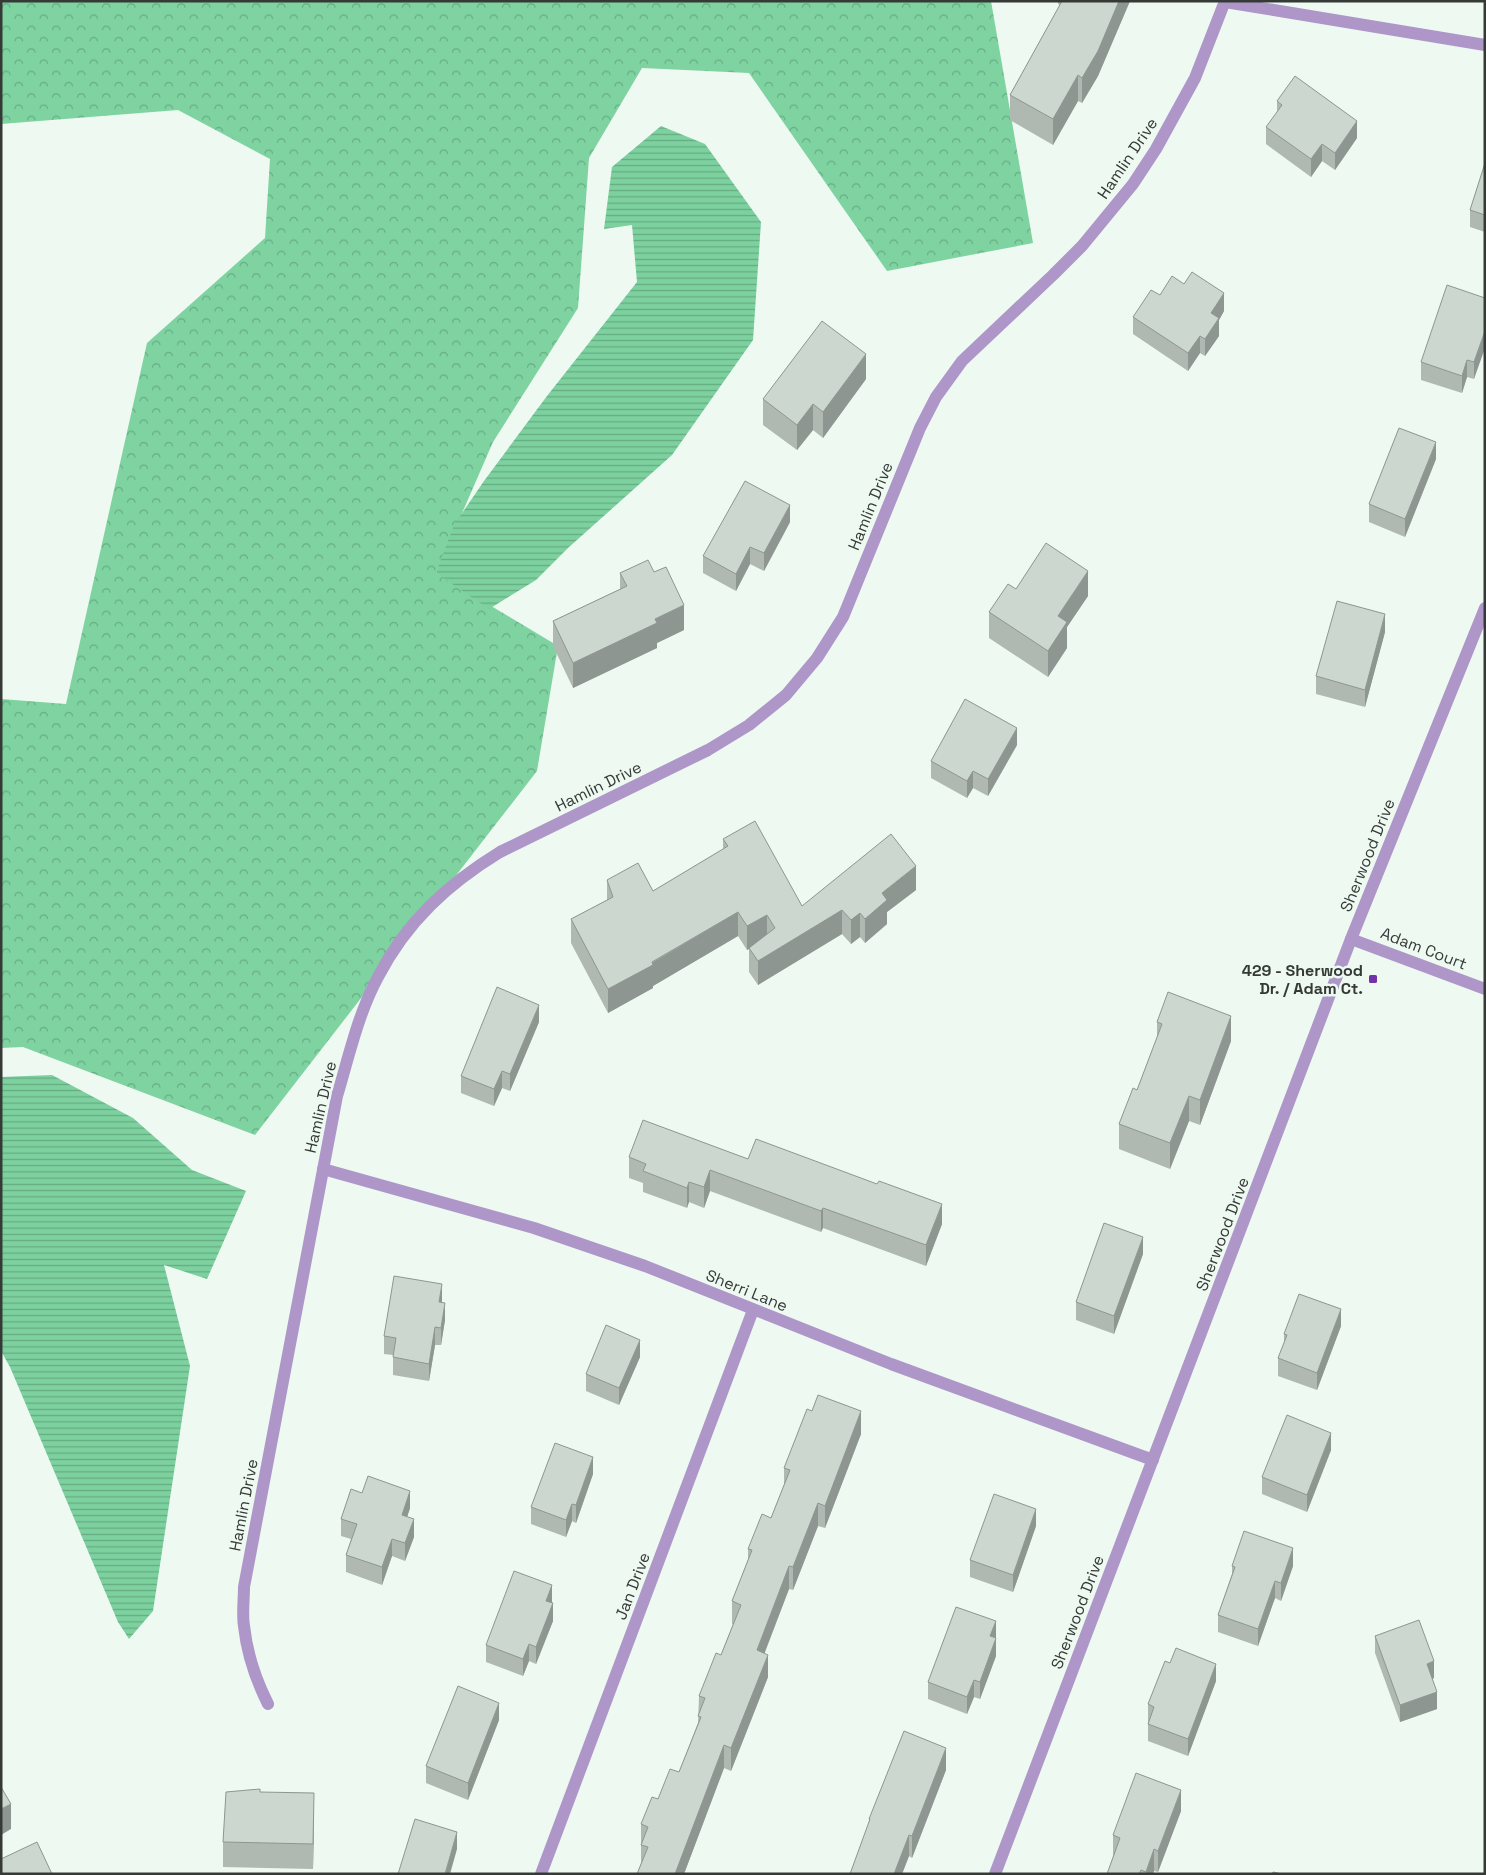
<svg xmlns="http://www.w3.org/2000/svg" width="1486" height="1875" viewBox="0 0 1486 1875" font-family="'Space Grotesk',sans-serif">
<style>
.forest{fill:url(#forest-crowns)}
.water{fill:url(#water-rules)}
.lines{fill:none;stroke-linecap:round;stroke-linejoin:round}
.minor{stroke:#ae96c9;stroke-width:12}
.wall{fill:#afb9b2}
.shaded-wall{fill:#8e9691}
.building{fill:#cbd7cf;stroke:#8e9691}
.poi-dot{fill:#7333a8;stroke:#edf9f1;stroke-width:2}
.labels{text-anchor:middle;stroke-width:5;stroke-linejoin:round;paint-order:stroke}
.street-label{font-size:16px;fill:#353a36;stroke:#edf9f1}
.poi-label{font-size:16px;font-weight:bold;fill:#353a36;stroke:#edf9f1;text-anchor:end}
</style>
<defs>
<pattern id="forest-crowns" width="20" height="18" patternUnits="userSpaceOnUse" patternTransform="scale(1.25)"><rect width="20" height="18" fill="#7ed3a1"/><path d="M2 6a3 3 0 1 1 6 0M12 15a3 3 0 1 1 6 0" fill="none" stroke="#68ac84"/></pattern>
<pattern id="water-rules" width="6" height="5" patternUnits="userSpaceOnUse" patternTransform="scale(1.25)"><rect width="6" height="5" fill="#7cd19f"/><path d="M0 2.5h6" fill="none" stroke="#66ab82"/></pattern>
</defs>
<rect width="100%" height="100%" fill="#edf9f1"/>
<polygon class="forest" points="1,1 991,1 1033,243 887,271 749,73 642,68 589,158 578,308 493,442 436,573 558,646 537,771 255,1135 23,1047 1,1048 1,699 66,704 147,343 265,238 270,159 178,110 1,124"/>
<g class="water">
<polygon points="661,126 705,144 761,222 753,340 672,455 568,548 536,580 489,609 436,573 454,525 484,481 547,396 637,282 632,225 604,229 612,167"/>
<polygon points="52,1075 133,1118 192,1170 246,1191 207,1279 164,1265 190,1366 153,1611 129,1639 118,1622 10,1367 1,1351 1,1077"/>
</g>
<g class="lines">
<g class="minor">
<polyline points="1225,2 1485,45"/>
<polyline points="1351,939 1485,989"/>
<polyline points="323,1169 534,1228 645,1266 891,1364 1153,1460"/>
<path d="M268 1704C256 1680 247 1654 244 1626 242 1614 244 1600 244 1587L337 1096C349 1056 358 1014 378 977 407 921 448 884 500 852L708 750 749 725 786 695 817 658 843 617 920 428 936 397 962 361 1053 275 1082 246 1133 184 1156 149 1195 78 1225 1"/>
<polyline points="541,1874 753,1310"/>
<polyline points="995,1874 1351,939 1485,608"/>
</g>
</g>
<g class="wall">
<polygon points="1058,1 1130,1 1098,76 1082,103 1078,101 1053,145 1010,120 1010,95 1060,5 1058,4"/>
<polygon points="1277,101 1357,138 1335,170 1322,161 1311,177 1266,144 1266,127 1277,113"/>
<polygon points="1485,163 1485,232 1470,227 1470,210"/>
<polygon points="1160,295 1224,311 1219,320 1219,336 1205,356 1200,353 1188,371 1133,334 1133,317"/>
<polygon points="1485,298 1474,379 1467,377 1462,393 1421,380 1421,362"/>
<polygon points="866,379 823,438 813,430 797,450 763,425 763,399"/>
<polygon points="1436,459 1405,537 1369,522 1369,504"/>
<polygon points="790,522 764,571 750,564 736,591 703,573 703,556"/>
<polygon points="620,573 684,630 657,643 657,648 573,688 553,646 553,621 620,589"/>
<polygon points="1016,589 1088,596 1067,627 1067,648 1048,677 989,638 989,612"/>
<polygon points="1385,632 1365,707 1316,694 1316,676"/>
<polygon points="1017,745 988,796 973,788 967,798 931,778 931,761"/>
<polygon points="723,839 802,906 916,890 887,912 887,924 865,943 860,937 851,944 842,934 758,985 749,972 749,949 747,950 738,936 653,986 653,988 608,1013 571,943 571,919 607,900 607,880 653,891 723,849"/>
<polygon points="539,1022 510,1091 502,1088 494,1106 461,1093 461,1076"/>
<polygon points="1157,1022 1231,1041 1200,1125 1189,1121 1170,1169 1119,1149 1119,1124 1137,1090 1157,1038"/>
<polygon points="629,1157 748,1159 942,1224 926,1266 823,1228 821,1232 710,1191 704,1208 689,1202 687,1208 643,1192 643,1183 629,1178"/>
<polygon points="1143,1254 1114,1334 1076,1320 1076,1302"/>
<polygon points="442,1303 445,1320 441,1345 435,1345 429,1381 393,1375 393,1355 384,1354 384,1336"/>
<polygon points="1341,1326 1317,1390 1278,1376 1278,1358 1284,1343 1284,1334"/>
<polygon points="640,1357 619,1405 586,1391 586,1374"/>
<polygon points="861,1434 825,1528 818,1526 793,1590 789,1589 764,1653 768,1677 731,1771 724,1768 684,1874 637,1874 641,1863 641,1824 658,1799 679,1772 698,1723 699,1696 721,1655 733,1624 732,1624 732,1601 748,1560 748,1549 771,1518 784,1485 784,1468"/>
<polygon points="1331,1450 1307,1512 1262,1494 1262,1477"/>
<polygon points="593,1474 576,1523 572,1521 566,1537 531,1524 531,1507"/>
<polygon points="410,1508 407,1517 414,1537 405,1561 392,1556 382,1585 346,1572 346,1555 351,1539 341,1536 341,1519"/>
<polygon points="1036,1526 1013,1592 970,1577 970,1560"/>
<polygon points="1232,1566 1293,1566 1281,1601 1275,1598 1258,1646 1218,1632 1218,1615 1232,1574"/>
<polygon points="551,1603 553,1621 536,1664 529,1661 523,1676 486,1662 486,1645"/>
<polygon points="1375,1636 1434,1678 1432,1679 1437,1709 1400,1722 1375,1653"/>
<polygon points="996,1638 996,1656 980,1699 974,1697 967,1714 928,1699 928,1682"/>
<polygon points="1216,1681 1188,1756 1148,1741 1148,1704"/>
<polygon points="499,1720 468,1800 426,1783 426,1766"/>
<polygon points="946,1770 912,1858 909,1856 902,1874 850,1874 869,1823 869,1819"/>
<polygon points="260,1792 314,1819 313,1869 223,1867 223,1842"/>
<polygon points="1181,1811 1158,1872 1154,1871 1153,1874 1107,1874 1113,1857 1113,1835"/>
</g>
<g class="shaded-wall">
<polygon points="1119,1 1130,1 1098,76 1082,103 1082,78"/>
<polygon points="1078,75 1078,101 1053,145 1053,119"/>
<polygon points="1357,121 1357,138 1335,170 1335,153"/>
<polygon points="1322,144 1322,161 1311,177 1311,159"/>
<polygon points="1224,293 1224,311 1219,320 1219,336 1205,356 1205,339 1211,313"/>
<polygon points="1485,315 1485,348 1474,379 1474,362"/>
<polygon points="1200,336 1200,353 1188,371 1188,353"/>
<polygon points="866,354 866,379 823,438 823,412"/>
<polygon points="1467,360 1467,377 1462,393 1462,376"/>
<polygon points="813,404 813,430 797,450 797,425"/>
<polygon points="1436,442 1436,459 1405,537 1405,519"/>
<polygon points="790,505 790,522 764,571 764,553"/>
<polygon points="750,547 750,564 736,591 736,574"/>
<polygon points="1088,571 1088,596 1067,627 1067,648 1048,677 1048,651 1058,616"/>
<polygon points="684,605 684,630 657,643 657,648 573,688 573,663 655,619"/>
<polygon points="1385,614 1385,632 1365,707 1365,690"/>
<polygon points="1017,728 1017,745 988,796 988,779"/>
<polygon points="973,771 973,788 967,798 967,781"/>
<polygon points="916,866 916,890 887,912 887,924 865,943 865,919 882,893"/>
<polygon points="842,910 842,934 758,985 758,961"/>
<polygon points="738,912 738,936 653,986 653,988 608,1013 608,989"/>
<polygon points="860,913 860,937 851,944 851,920"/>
<polygon points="767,915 767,938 747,950 747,926"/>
<polygon points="539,1005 539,1022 510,1091 510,1074"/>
<polygon points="1231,1016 1231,1041 1200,1125 1200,1100"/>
<polygon points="502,1071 502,1088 494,1106 494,1089"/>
<polygon points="1189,1096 1189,1121 1170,1169 1170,1143"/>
<polygon points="710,1170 710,1191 704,1208 704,1187"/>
<polygon points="689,1182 689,1202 687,1208 687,1188"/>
<polygon points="942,1204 942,1224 926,1266 926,1245"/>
<polygon points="823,1208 823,1228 821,1232 821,1211"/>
<polygon points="1143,1237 1143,1254 1114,1334 1114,1316"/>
<polygon points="442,1284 442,1301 439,1320 439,1302"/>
<polygon points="445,1303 445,1320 441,1345 441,1328"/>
<polygon points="1341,1309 1341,1326 1317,1390 1317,1373"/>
<polygon points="435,1327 435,1345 429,1381 429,1364"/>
<polygon points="640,1340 640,1357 619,1405 619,1388"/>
<polygon points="861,1411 861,1434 825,1528 825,1506"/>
<polygon points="1331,1433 1331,1450 1307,1512 1307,1495"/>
<polygon points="593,1457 593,1474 576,1523 576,1505"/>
<polygon points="410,1491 410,1508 402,1533 402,1515"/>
<polygon points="818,1503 818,1526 793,1590 793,1567"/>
<polygon points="572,1504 572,1521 566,1537 566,1520"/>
<polygon points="1036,1509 1036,1526 1013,1592 1013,1575"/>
<polygon points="414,1519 414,1537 405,1561 405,1543"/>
<polygon points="392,1539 392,1556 382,1585 382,1567"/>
<polygon points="1293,1548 1293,1566 1281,1601 1281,1583"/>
<polygon points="789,1566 789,1589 757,1673 757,1650"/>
<polygon points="1275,1581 1275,1598 1258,1646 1258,1629"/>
<polygon points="552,1585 552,1602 546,1618 546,1601"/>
<polygon points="553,1603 553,1621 536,1664 536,1647"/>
<polygon points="996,1621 996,1638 990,1636"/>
<polygon points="996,1638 996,1656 980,1699 980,1682"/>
<polygon points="529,1644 529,1661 523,1676 523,1659"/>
<polygon points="768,1655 768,1677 731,1771 731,1748"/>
<polygon points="1434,1661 1434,1678 1427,1681 1427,1664"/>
<polygon points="1216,1664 1216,1681 1188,1756 1188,1739"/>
<polygon points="974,1680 974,1697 967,1714 967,1697"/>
<polygon points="1437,1692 1437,1709 1400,1722 1400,1705"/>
<polygon points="499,1703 499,1720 468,1800 468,1783"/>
<polygon points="724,1745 724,1768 684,1874 675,1874"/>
<polygon points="946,1748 946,1770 912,1858 912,1836"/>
<polygon points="1181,1790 1181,1811 1158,1872 1158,1851"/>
<polygon points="314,1793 314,1819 313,1869 313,1844"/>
<polygon points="11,1804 11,1829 1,1835 1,1809"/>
<polygon points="457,1832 457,1849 450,1874 445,1874"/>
<polygon points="909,1835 909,1856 902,1874 894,1874"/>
<polygon points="1154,1849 1154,1871 1153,1874 1146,1874 1146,1872"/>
</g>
<g class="building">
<polygon points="1062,1 1119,1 1098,51 1082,78 1078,75 1053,119 1010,95"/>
<polygon points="1295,76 1357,121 1335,153 1322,144 1311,159 1266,127 1282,105 1277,101"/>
<polygon points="1485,163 1485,215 1470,210"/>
<polygon points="1192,272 1224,293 1211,313 1219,318 1205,339 1200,336 1188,353 1133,317 1151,290 1160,295 1172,276 1184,284"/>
<polygon points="1447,285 1485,298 1485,315 1484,318 1485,318 1485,331 1474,362 1467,360 1462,376 1421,362"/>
<polygon points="822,321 866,354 823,412 813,404 797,425 763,399"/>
<polygon points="1399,428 1436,442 1405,519 1369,504"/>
<polygon points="745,481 790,505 764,553 750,547 736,574 703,556"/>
<polygon points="1046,543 1088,571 1058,616 1067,622 1048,651 989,612 1008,584 1016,589"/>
<polygon points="648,560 654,572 666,567 684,605 655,619 657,623 573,663 553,621 627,586 620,573"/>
<polygon points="1337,601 1385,614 1365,690 1316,676"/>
<polygon points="965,699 1017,728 988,779 973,771 967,781 931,761"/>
<polygon points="755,821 802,906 891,834 916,866 882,893 887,900 865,919 860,913 851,920 842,910 758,961 749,948 775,928 767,915 747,926 738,912 652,962 653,965 608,989 571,919 613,897 607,880 638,863 653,891 728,846 723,839"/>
<polygon points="497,987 539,1005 510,1074 502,1071 494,1089 461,1076"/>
<polygon points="1168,992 1231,1016 1200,1100 1189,1096 1170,1143 1119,1124 1133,1088 1137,1090 1162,1024 1157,1022"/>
<polygon points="643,1120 748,1159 756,1139 877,1184 879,1181 942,1204 926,1245 823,1208 821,1211 710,1170 704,1187 689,1182 687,1188 643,1171 646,1164 629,1157"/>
<polygon points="1104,1223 1143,1237 1114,1316 1076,1302"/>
<polygon points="394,1276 442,1284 439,1302 445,1303 441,1328 435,1327 429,1364 393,1357 396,1338 384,1336"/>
<polygon points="1299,1294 1341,1309 1317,1373 1278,1358 1287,1335 1284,1334"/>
<polygon points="606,1325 640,1340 619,1388 586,1374"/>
<polygon points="818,1395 861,1411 825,1506 818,1503 793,1567 789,1566 757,1650 768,1655 731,1748 724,1745 675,1874 637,1874 648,1847 641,1845 648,1827 641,1824 652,1797 658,1799 670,1769 679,1772 701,1717 698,1716 705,1698 699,1696 716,1653 721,1655 741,1605 732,1601 752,1550 748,1549 762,1514 771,1518 790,1470 784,1468 807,1409 812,1411"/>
<polygon points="1287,1415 1331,1433 1307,1495 1262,1477"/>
<polygon points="555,1443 593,1457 576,1505 572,1504 566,1520 531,1507"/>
<polygon points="368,1476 410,1491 402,1515 414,1519 405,1543 392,1539 382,1567 346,1555 357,1524 341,1519 351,1489 362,1493"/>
<polygon points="994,1494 1036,1509 1013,1575 970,1560"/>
<polygon points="1244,1531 1293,1548 1281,1583 1275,1581 1258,1629 1218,1615 1235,1567 1232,1566"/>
<polygon points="514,1571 552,1585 546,1601 553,1603 536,1647 529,1644 523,1659 486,1645"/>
<polygon points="956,1607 996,1621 990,1636 996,1638 980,1682 974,1680 967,1697 928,1682"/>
<polygon points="1419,1620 1434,1661 1427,1664 1437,1692 1400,1705 1375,1636"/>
<polygon points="1176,1648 1216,1664 1188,1739 1148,1724 1154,1707 1148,1704 1165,1661 1170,1663"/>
<polygon points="458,1686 499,1703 468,1783 426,1766"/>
<polygon points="904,1731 946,1748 912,1836 909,1835 894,1874 850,1874 870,1819 869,1819"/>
<polygon points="1136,1773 1181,1790 1158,1851 1154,1849 1146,1872 1141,1870 1139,1874 1107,1874 1120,1838 1113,1835"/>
<polygon points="1,1787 11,1804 1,1809"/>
<polygon points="260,1789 260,1792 314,1793 313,1844 223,1842 226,1792"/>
<polygon points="415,1819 457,1832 445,1874 398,1874"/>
<polygon points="37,1842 52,1874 1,1874 1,1859"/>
<polygon points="1273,1872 1282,1874 1272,1874"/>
</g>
<rect class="poi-dot" x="1368" y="974" width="10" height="10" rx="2.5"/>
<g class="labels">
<g class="street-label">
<text transform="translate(1127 158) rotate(-56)" y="6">Hamlin Drive</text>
<text transform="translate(870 506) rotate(-68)" y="6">Hamlin Drive</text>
<text transform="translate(598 786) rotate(-26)" y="6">Hamlin Drive</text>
<text transform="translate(1367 855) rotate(-68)" y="6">Sherwood Drive</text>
<text transform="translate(1424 948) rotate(21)" y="6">Adam Court</text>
<text transform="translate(320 1107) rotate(-77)" y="6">Hamlin Drive</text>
<text transform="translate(1222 1234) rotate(-69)" y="6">Sherwood Drive</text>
<text transform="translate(747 1290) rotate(22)" y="6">Sherri Lane</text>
<text transform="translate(243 1505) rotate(-79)" y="6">Hamlin Drive</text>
<text transform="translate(632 1586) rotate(-69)" y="6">Jan Drive</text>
<text transform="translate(1077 1612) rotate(-69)" y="6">Sherwood Drive</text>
</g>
<g class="poi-label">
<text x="1363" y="976">429 - Sherwood<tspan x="1363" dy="18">Dr. / Adam Ct.</tspan></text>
</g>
</g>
<rect width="1486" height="1875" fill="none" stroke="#353a36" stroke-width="5"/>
</svg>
